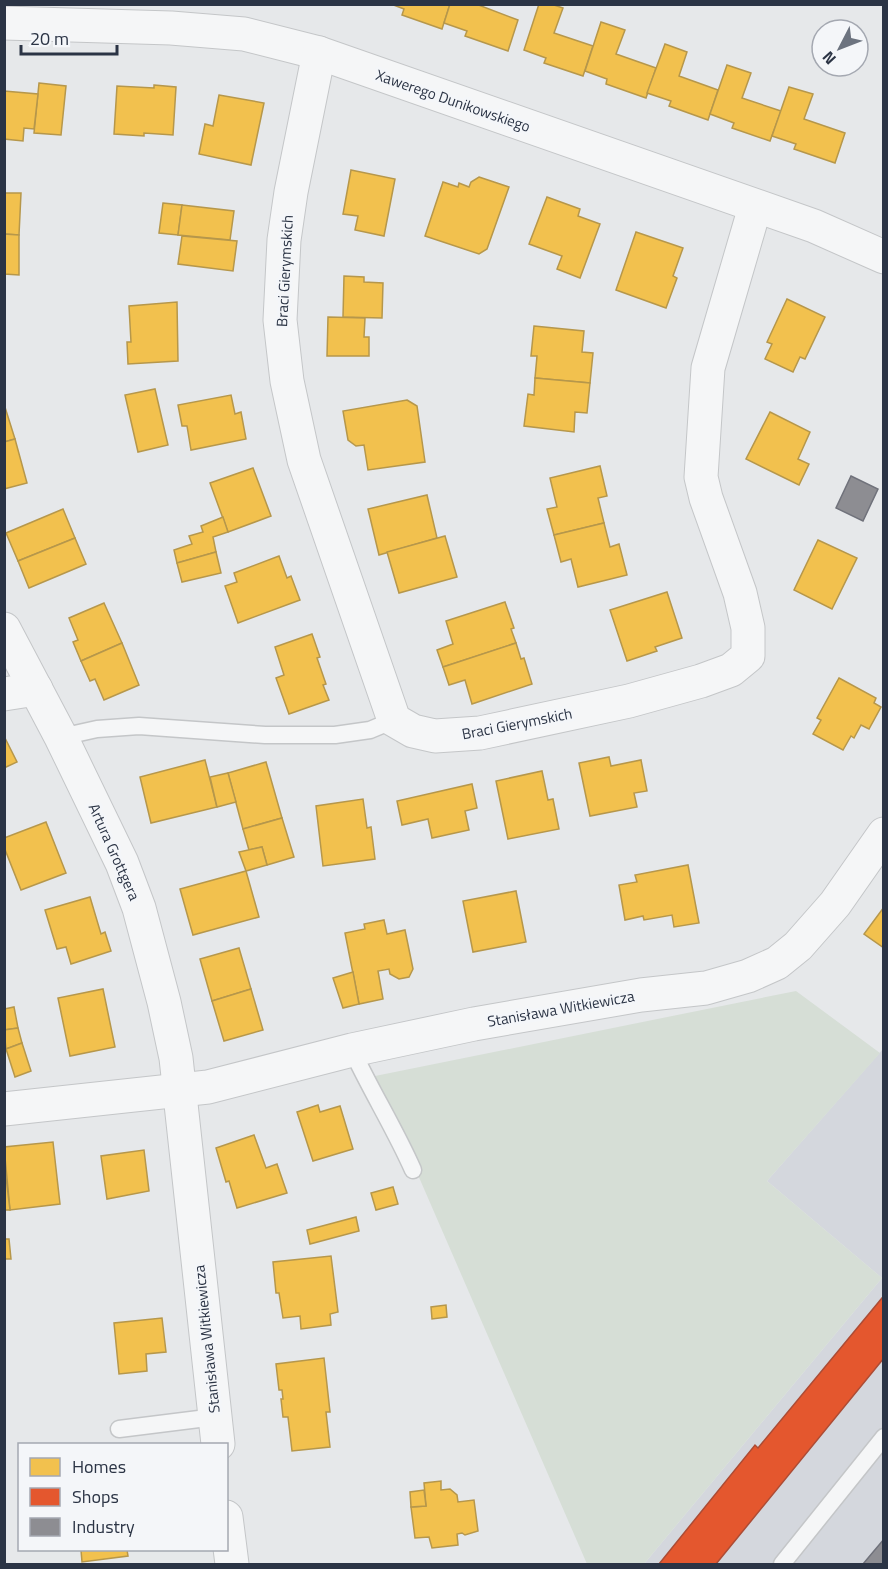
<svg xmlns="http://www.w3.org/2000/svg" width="888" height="1569" viewBox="0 0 888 1569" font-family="'Titillium Web',sans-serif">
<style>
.built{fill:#d4d7dd}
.green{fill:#d6ded6}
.homes{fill:#f2c14e;stroke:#b6974b;stroke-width:1.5}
.shops{fill:#e4572e;stroke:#ac4c35;stroke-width:1.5}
.industry{fill:#8d8d92;stroke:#70727b;stroke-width:1.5}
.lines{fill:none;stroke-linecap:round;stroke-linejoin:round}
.service-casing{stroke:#c4c6c8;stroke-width:19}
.minor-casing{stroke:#c4c6c8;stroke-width:35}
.service{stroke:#f5f6f7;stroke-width:16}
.minor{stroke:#f5f6f7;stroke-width:33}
.labels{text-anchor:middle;stroke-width:6;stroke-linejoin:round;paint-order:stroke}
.street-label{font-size:15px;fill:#2b3445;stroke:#f4f6f9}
</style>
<rect width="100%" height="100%" fill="#e6e8ea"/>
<polygon class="built" points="883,1049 883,1564 644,1564 882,1278 767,1181"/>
<polygon class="green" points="796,991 880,1053 767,1181 882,1278 644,1564 587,1564 375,1076"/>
<g class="homes">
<polygon points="391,4 450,4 442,29 402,15 404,9"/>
<polygon points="450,4 476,4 518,20 508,51 465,36 467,31 444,23"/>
<polygon points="539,4 551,4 563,8 554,33 593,46 583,76 544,63 546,58 524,50"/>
<polygon points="601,22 625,30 616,54 656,68 646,98 606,84 607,79 585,71"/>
<polygon points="665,44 687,52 679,76 718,90 708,120 669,106 671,101 647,93"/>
<polygon points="727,65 751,73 742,98 781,111 770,141 732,128 734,123 710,114"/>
<polygon points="39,83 66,86 61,135 34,133"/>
<polygon points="154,85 176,87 173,135 144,133 144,136 114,134 117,86 154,88"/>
<polygon points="789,87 813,94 804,119 845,133 835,163 794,149 796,144 772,136"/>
<polygon points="4,91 38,94 34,129 24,128 23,141 4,139"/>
<polygon points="219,95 264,103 251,165 199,154 205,124 213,126"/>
<polygon points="351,170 395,179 384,236 355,230 358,216 343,214"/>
<polygon points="479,177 509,187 487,249 479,254 425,236 443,182 458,187 459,183 469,187 471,182"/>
<polygon points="4,193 21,193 19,235 4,234"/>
<polygon points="547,197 580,209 578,216 600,224 580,278 557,269 562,256 529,244"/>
<polygon points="163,203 182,205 178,235 159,233"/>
<polygon points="182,205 234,211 230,240 178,235"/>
<polygon points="636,232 683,248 673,276 677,278 666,308 616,290"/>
<polygon points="4,234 19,235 19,275 4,274"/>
<polygon points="182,236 237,241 233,271 178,264"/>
<polygon points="344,276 364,277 364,282 383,283 382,318 343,317"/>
<polygon points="787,299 825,317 805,359 800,357 793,372 765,359 772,344 767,342"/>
<polygon points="177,302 178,361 128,364 127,342 131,342 129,306"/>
<polygon points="328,317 365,318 364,337 369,337 369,356 327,356"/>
<polygon points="534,326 584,331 582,352 593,353 590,383 535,378 537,356 531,356"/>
<polygon points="535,378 590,383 587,413 575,412 574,432 524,426 528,394 534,395"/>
<polygon points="155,389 168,445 138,452 125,395"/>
<polygon points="231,395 235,414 241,412 246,439 191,450 187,426 182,426 178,405"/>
<polygon points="407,400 417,406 425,462 368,470 364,445 356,446 348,440 343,411"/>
<polygon points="4,404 15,439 4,442"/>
<polygon points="770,412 810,432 798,459 809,464 799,485 746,459"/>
<polygon points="15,439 27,483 4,489 4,442"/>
<polygon points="600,466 607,496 598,498 604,523 554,535 547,509 557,507 550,478"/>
<polygon points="253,468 271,516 228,532 210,483"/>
<polygon points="427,495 437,538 379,555 368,509"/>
<polygon points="63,509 75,538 18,561 6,533"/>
<polygon points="223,517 228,532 213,537 216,552 177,563 174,550 192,544 189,536 203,532 201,526"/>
<polygon points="604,523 610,547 619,544 627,575 578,587 571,559 561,562 554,535"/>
<polygon points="445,536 457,577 399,593 387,552"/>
<polygon points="75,538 86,564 29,588 18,561"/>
<polygon points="818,540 857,558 832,609 794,590"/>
<polygon points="216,552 221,573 182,582 177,563"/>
<polygon points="279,556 287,578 291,576 300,600 238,623 225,586 237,582 234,573"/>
<polygon points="667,592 682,638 655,647 657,651 627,661 610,610"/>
<polygon points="505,602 514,628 511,629 516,643 443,667 437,650 453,644 446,621"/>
<polygon points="104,603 122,643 81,661 73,642 78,640 69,618"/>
<polygon points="312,634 320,657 317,658 326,684 323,685 329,700 289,714 276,678 284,675 275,647"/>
<polygon points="122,643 139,685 104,700 95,679 90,681 81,661"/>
<polygon points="516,643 521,659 524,658 532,684 472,704 465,680 449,685 443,667"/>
<polygon points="839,678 876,698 874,703 881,707 869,729 861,725 854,738 851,736 843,750 813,734 821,720 817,718"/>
<polygon points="4,736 17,762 4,768"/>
<polygon points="609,757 611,766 641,760 647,791 634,793 637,807 590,816 579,763"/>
<polygon points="205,760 217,807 151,823 140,777"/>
<polygon points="266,762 282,818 243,829 228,773"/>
<polygon points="542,771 548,800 553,799 559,829 508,839 496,781"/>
<polygon points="228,773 236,802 217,807 210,777"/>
<polygon points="472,784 477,808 465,811 469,830 432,838 428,819 402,825 397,801"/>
<polygon points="363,799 367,828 371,827 375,859 323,866 316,806"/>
<polygon points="282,818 294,857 267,865 262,847 249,850 243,829"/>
<polygon points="46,822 66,873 21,890 4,847 4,838"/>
<polygon points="262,847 267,865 246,871 239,852"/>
<polygon points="688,865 699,923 674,927 672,915 644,920 643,916 625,920 619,885 637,882 635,875"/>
<polygon points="246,871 259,917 193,935 180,889"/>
<polygon points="516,891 526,942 473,952 463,901"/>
<polygon points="90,897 101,934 105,932 111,951 71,964 66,947 57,949 45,910"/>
<polygon points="884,907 884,948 864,934"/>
<polygon points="384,920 387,934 405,930 413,969 409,977 399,979 390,974 389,969 378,971 383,999 359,1004 345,933 365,929 364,924"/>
<polygon points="239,948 251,989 212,1001 200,959"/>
<polygon points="353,972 359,1004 343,1008 333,978"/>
<polygon points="103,989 115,1047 70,1056 58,998"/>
<polygon points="251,989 263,1030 224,1041 212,1001"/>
<polygon points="14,1007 18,1028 4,1030 4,1009"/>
<polygon points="18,1028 22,1043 6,1049 4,1030"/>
<polygon points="22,1043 31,1071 15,1077 6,1049"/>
<polygon points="318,1105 320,1112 340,1106 353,1149 313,1161 297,1112"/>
<polygon points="254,1135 266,1168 277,1164 287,1193 237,1208 229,1181 226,1182 216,1148"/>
<polygon points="53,1142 60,1204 10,1210 4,1147"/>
<polygon points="144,1150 149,1191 107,1199 101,1156"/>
<polygon points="4,1169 5,1169 10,1210 4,1210"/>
<polygon points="393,1187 398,1204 376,1210 371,1193"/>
<polygon points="356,1217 359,1231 310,1244 307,1230"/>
<polygon points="4,1239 9,1239 11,1259 4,1259"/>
<polygon points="331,1256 338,1312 330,1314 331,1325 301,1329 300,1316 283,1318 279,1293 276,1293 273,1262"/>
<polygon points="446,1305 447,1317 432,1319 431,1307"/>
<polygon points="162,1318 166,1352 146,1354 147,1371 119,1374 114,1323"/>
<polygon points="324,1358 330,1412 326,1412 330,1447 292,1451 288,1417 283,1417 281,1399 283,1399 282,1390 279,1390 276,1364"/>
<polygon points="441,1481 441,1490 450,1489 457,1495 458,1502 474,1500 478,1531 465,1535 462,1533 457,1534 458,1545 432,1548 429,1537 415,1538 411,1507 426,1506 424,1483"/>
<polygon points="424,1490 426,1506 411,1507 410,1492"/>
<polygon points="81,1550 127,1550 128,1556 82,1562"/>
</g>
<polygon class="shops" points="882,1298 884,1299 884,1358 716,1564 659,1564 755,1445 758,1448"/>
<g class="industry">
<polygon points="851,476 878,489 863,521 836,508"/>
<polygon points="884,1539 884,1564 863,1564"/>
</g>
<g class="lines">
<defs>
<g id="service">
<polyline points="61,737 97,729 139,726 265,735 335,735 370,730 394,720"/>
<path d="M352 1050C371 1091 395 1129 413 1170"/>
<polyline points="119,1429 215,1417"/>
<polyline points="782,1564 884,1437"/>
</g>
<g id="minor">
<polyline points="4,23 171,28 244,34 319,53 814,226 884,257"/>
<polyline points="319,53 291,192 284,240 280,320 287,381 304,460 394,720 413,731 435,736 480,733 629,701 701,681 731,670 748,656 748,628 740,593 706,498 701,477 708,368 755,207"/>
<polyline points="4,629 61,737 122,863 139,908 164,1002 176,1058 218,1444"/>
<polyline points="4,694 36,689"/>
<polyline points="4,1109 208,1087 352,1050 474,1024 641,995 706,988 748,976 777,963 798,946 835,904 884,834"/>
<polyline points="226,1517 232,1564"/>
</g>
</defs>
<use href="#service" class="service-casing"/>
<use href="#minor" class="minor-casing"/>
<use href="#service" class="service"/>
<use href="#minor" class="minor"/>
</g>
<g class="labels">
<g class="street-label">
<text transform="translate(453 101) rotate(19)" y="5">Xawerego Dunikowskiego</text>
<text transform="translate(285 271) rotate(-87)" y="5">Braci Gierymskich</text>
<text transform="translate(517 724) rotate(-11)" y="5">Braci Gierymskich</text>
<text transform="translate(114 852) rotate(66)" y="5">Artura Grottgera</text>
<text transform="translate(561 1009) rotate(-10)" y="5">Stanisława Witkiewicza</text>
<text transform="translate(207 1339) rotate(-96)" y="5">Stanisława Witkiewicza</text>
</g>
</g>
<rect width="888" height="1569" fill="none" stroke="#2b3445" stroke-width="12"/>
<rect x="18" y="1443" width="210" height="108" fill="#f4f6f9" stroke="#a4a8b1" stroke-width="1.5"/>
<rect x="30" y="1458" width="30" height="18" fill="#f2c14e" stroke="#a4a8b1" stroke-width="1.5"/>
<text x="72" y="1473" font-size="18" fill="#2b3445">Homes</text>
<rect x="30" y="1488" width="30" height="18" fill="#e4572e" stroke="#a4a8b1" stroke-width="1.5"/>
<text x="72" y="1503" font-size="18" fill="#2b3445">Shops</text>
<rect x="30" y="1518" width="30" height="18" fill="#8d8d92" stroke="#a4a8b1" stroke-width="1.5"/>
<text x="72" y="1533" font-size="18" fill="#2b3445">Industry</text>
<g transform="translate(840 48) rotate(228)"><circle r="28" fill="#f4f6f9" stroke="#a4a8b1" stroke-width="1.5"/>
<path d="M0-4.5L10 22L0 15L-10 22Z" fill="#6c737f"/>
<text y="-9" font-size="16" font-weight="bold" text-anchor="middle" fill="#2b3445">N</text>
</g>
<path d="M21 45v9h96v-9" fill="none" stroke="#2b3445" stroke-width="3"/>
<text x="30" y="45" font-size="18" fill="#2b3445" stroke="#f4f6f9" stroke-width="4.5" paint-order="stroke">20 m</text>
</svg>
